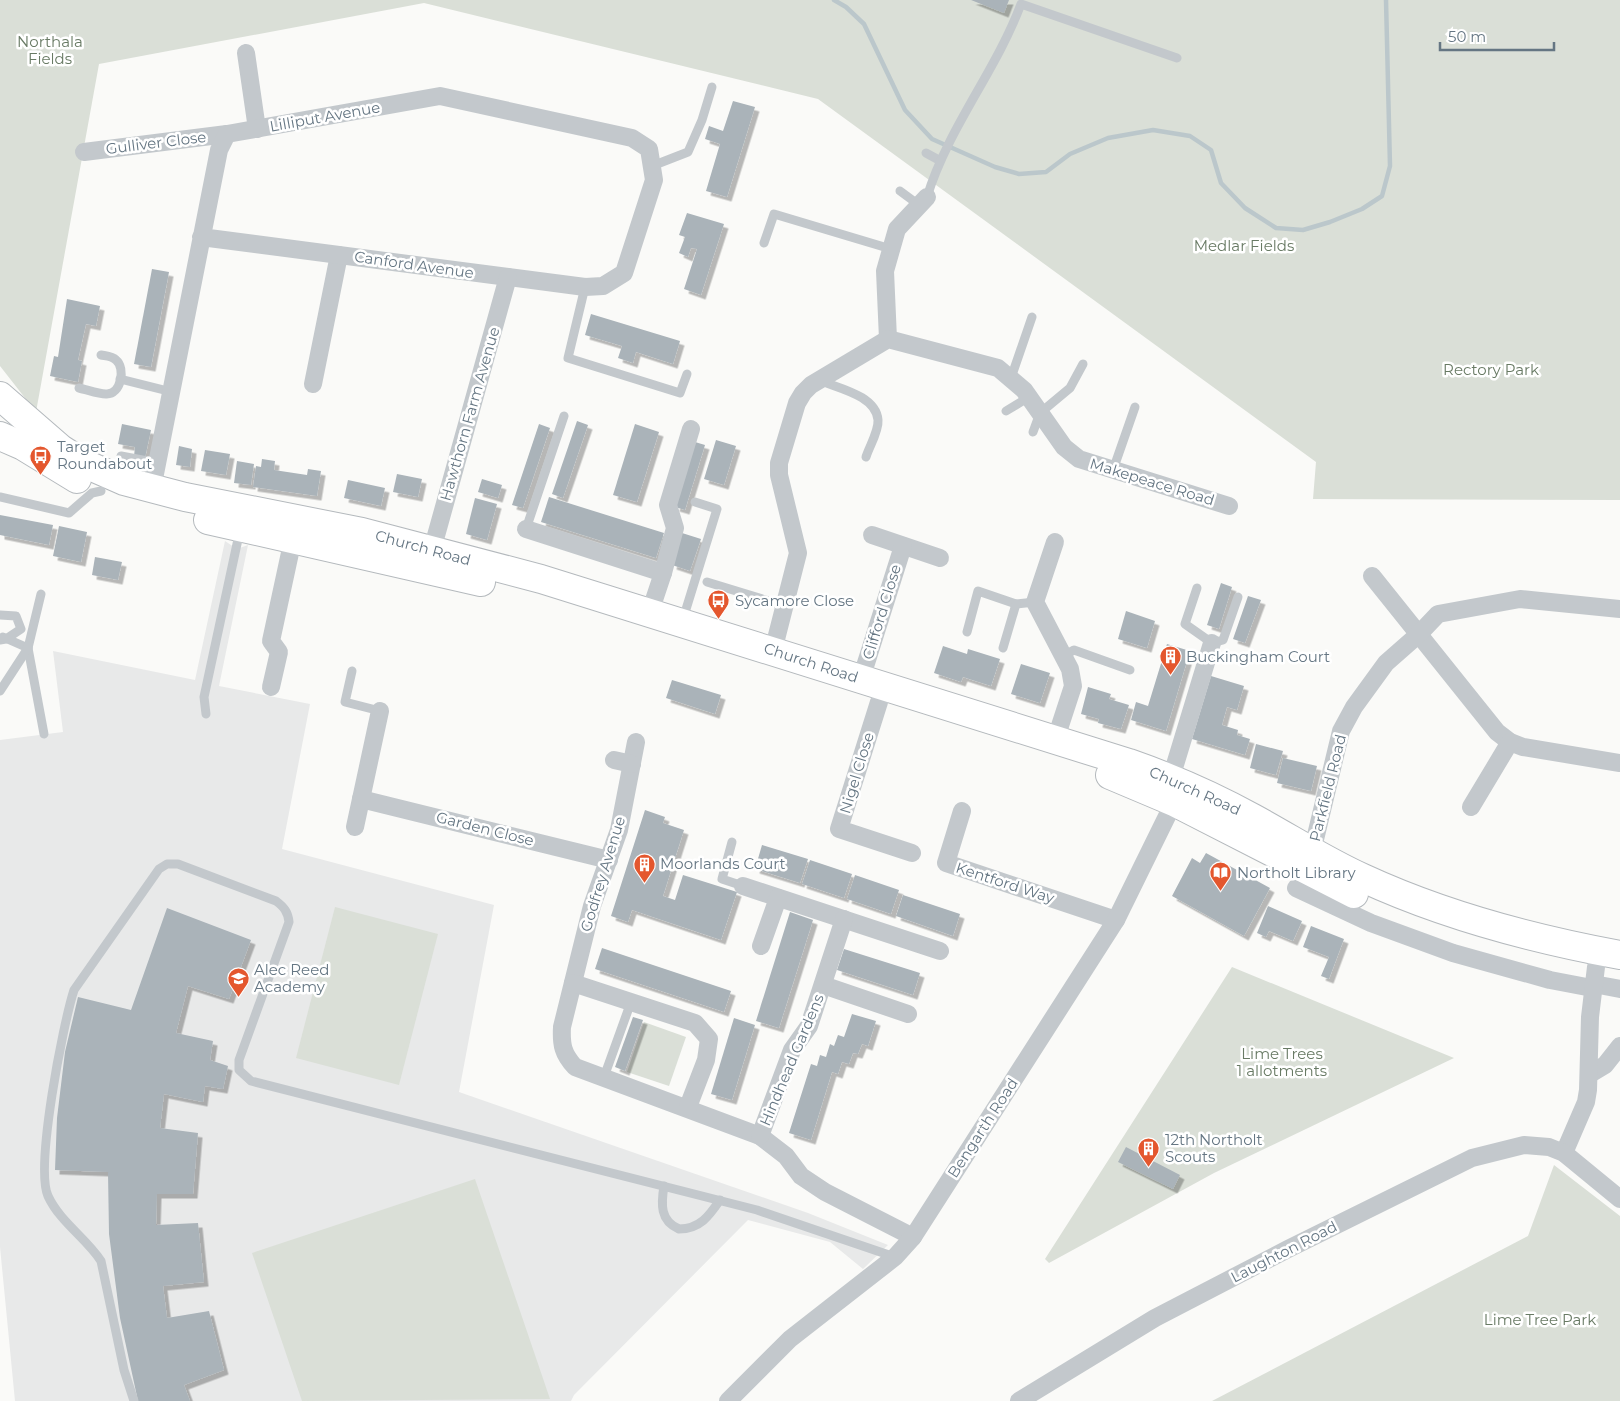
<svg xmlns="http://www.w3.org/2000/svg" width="1620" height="1401" viewBox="0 0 1620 1401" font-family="Montserrat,sans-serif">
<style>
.built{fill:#e8e9e9}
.green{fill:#dadfd7}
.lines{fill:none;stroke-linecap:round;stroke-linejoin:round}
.stream{stroke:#bbc7cb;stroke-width:4.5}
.building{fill:#aab3b9;filter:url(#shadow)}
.highway-casing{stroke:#b4b9bd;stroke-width:30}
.lane{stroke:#c3c8cc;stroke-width:9}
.street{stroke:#c3c8cc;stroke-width:18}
.highway{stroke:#fff;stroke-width:28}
.labels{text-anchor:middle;stroke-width:5;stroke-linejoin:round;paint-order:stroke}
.park-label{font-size:15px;fill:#687a64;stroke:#fff}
.street-label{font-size:15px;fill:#657683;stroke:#fff}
.poi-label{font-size:15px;fill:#657683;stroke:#fff;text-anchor:start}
</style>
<defs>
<filter id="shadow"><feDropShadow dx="4.5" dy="4.5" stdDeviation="0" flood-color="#0004"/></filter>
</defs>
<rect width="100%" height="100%" fill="#fafaf8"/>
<polygon class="built" points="225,541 237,549 248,545 219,686 310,704 282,849 494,905 459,1092 808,1213 888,1245 863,1269 830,1242 748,1220 574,1395 571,1401 15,1401 0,1247 0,740 63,732 53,651 195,680"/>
<g class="green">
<polygon points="0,0 1620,0 1620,500 1313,499 1316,462 818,99 424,3 99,64 36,412 0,366"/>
<polygon points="335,907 438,934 399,1085 296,1058"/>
<polygon points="1232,967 1454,1058 1214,1173 1049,1263 1045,1259"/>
<polygon points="644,1022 686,1037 669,1086 627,1072"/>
<polygon points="1554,1165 1620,1216 1620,1401 1212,1401 1528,1236"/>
<polygon points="475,1179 550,1399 302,1401 252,1253"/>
</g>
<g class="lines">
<polyline class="stream" points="834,0 846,7 864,24 905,110 932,139 995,167 1019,174 1046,172 1070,154 1108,138 1153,130 1190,136 1211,150 1221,183 1245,208 1276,228 1303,230 1330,222 1362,209 1382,196 1390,166 1386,0"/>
</g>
<g class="building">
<polygon points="971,0 1009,0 1004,13"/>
<polygon points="733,101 755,107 727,197 706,191 720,144 705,139 709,126 723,131"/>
<polygon points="687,213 724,224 701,295 684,289 697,249 691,248 688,257 679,253 685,237 679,235"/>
<polygon points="152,269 169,272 151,367 134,364"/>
<polygon points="67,299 100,306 96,326 86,324 78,360 82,361 78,382 50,376 54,356 58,357"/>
<polygon points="591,314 680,341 673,364 636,352 633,363 618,358 622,346 585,335"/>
<polygon points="577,421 588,425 563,498 552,494"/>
<polygon points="122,424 151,430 145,458 134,456 135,447 118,444"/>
<polygon points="539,424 550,428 523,508 512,505"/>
<polygon points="635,424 659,432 637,502 613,495"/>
<polygon points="716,440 736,446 724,485 704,479"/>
<polygon points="695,442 705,445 685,510 675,507"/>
<polygon points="179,446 192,449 190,467 176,465"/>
<polygon points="205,450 230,454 226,475 201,471"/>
<polygon points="262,459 275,461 274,470 307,475 308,469 321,471 317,496 253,487 256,466 261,467"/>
<polygon points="237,461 254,464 251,485 234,483"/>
<polygon points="397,474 422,479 418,497 393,492"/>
<polygon points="482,479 502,485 498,498 478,492"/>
<polygon points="348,480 385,488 381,506 344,498"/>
<polygon points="549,497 664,533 656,558 541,522"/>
<polygon points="475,498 497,504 487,540 466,534"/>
<polygon points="0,515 53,525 49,545 0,535"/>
<polygon points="59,526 87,532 81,562 53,556"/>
<polygon points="682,533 701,539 690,571 672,565"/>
<polygon points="95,557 122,562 118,580 92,575"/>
<polygon points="1221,583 1232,587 1219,629 1207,625"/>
<polygon points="1248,596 1261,600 1245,643 1233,639"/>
<polygon points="1126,611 1155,621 1147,648 1118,639"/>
<polygon points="1167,644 1190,651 1166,731 1131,720 1136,702 1148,706"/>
<polygon points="943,646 967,654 968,649 1000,659 991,686 963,677 961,682 934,673"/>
<polygon points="1021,664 1050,673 1040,703 1011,694"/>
<polygon points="1211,676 1244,686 1237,710 1227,707 1222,725 1238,730 1237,735 1250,739 1245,755 1192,739"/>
<polygon points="672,680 721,695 715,714 666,698"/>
<polygon points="1088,687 1111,694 1109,699 1129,705 1121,729 1098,723 1099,719 1081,714"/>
<polygon points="1256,744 1283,751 1276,775 1250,768"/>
<polygon points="1283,758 1317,766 1311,791 1277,783"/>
<polygon points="645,810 665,817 663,823 684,830 663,896 675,900 683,875 737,892 721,940 632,910 628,922 611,916"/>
<polygon points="762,845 808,859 800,883 755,869"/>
<polygon points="1206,853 1270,888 1244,936 1172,896 1192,858 1200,863"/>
<polygon points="810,860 852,874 844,898 802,884"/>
<polygon points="855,875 899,890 891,914 847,899"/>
<polygon points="903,895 960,914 953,936 896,916"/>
<polygon points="1268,906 1302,921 1293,941 1269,931 1266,937 1257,933"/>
<polygon points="167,908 251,940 229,999 188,986 176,1033 213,1041 210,1060 228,1066 223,1089 205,1086 203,1102 164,1094 160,1128 198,1133 193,1194 157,1194 156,1225 198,1223 204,1282 163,1286 167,1318 209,1311 224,1370 184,1385 190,1401 138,1401 120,1318 109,1234 108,1172 55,1170 57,1118 65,1052 78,997 131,1010"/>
<polygon points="790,912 813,920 779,1028 756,1021"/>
<polygon points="1311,926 1344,939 1329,979 1321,976 1329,957 1303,947"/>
<polygon points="602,948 731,991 724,1012 595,969"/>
<polygon points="844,949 920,973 913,995 837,970"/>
<polygon points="852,1014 876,1021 868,1046 862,1044 858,1054 853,1053 849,1064 842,1062 838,1074 832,1072 811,1140 789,1133 811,1064 817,1066 820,1055 826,1057 830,1044 834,1046 838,1035 844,1037"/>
<polygon points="633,1017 643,1020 625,1071 615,1067"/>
<polygon points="734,1018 755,1025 732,1100 711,1094"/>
<polygon points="1126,1147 1180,1175 1173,1189 1118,1162"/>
</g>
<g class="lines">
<defs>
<g id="highway">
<path d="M0 396 61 449 83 463 124 481 185 497 362 532 541 579 1129 763C1172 778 1213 796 1253 818 1290 838 1325 861 1363 878 1443 915 1533 939 1620 955"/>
<polyline points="0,436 23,446 77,479"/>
<polyline points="208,520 481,582"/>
<polyline points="1110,775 1174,802 1354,894"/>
</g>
</defs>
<use href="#highway" class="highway-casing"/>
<g class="lane">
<polyline points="926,153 937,159"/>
<polyline points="652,166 688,152 702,120 712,87"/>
<polyline points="900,191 919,205"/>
<path d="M927 197C948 128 996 71 1021 4L1177 58"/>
<polyline points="764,243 774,214 891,249"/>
<polyline points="585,287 568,358 680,393 687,374"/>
<polyline points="1011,378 1032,317"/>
<polyline points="120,379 172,392"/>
<path d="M819 380C837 388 876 395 878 420 879 431 869 447 866 457"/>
<path d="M79 388C88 390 98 394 106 394 121 395 126 368 116 360 112 356 106 356 101 355"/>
<polyline points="1006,411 1029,397"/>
<polyline points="1033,432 1040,413 1070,388 1083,364"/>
<polyline points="121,456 158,463"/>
<polyline points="1113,470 1135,407"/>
<polyline points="0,497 69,513 92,493 101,491"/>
<polyline points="526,529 564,416"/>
<polyline points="707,582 785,606"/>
<polyline points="1197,588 1185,624 1212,643 1223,640 1238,597"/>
<polyline points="0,615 16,616 21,629 6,639 0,640"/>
<polyline points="683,619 717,509 695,502"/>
<polyline points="967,632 978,591 1016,604 1035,602"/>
<polyline points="3,637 28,648"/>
<polyline points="28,648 44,734"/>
<polyline points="1003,648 1016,604"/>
<polyline points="1063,656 1074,650 1130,670"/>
<polyline points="352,671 345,702 380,711"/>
<polyline points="0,691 28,648 41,594"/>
<polyline points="206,714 204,697 240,530"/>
<polyline points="732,842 722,879 743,886"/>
<polyline points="604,1077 631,1002"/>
<path d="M664 1186C661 1204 660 1221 679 1229 700 1229 709 1216 720 1200"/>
<path d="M134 1401 124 1370 101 1261C86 1238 60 1222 48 1196 35 1167 63 1024 74 990L159 869 167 864H178L276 901C284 907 288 912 289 922L239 1060V1070L251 1081 757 1210 895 1257"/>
</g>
<g class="street">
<polyline points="246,53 257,129"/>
<polyline points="84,152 227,134"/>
<polyline points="888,339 885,271 897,229 927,197"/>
<polyline points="313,384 339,255"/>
<polyline points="152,489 219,150 227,134 440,96 632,138 649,149 654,180 624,273 603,286 585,287 508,277 201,237"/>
<polyline points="526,529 663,573"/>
<polyline points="872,535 940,558"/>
<polyline points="432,550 508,277"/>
<polyline points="1372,576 1497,732 1510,742 1523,747 1620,763"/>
<polyline points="650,612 663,573 675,528 668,505 691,429"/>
<polyline points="773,651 798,553 779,475 779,463 797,403 803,393 811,385 888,339 998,368 1024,390 1064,447 1079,459 1229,506"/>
<polyline points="861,679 903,546"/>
<polyline points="271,687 279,652 271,641 293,539"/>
<polyline points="879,702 839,829 912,853"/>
<polyline points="1055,741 1073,686 1070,669 1035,602 1055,542"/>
<path d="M636 742 619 830 592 906 562 1027C561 1045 563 1054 575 1067L760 1136 786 1156 801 1176 825 1192 913 1237"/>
<polyline points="614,760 632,764"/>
<polyline points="1174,768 1212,643"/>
<polyline points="361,799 609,860"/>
<polyline points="1471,807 1510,742"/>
<polyline points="962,811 946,863 1116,920"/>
<polyline points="355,827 380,711"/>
<polyline points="1312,852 1341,731 1354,707 1386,663 1419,634 1438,614 1520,599 1620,609"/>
<polyline points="743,886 940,951"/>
<polyline points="1296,888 1371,923 1453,953 1550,980 1592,988 1599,985 1620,989"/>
<polyline points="761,946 778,898"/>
<polyline points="573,983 695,1023 709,1039 706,1060 688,1107"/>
<polyline points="823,985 908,1014"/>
<polyline points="1590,1074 1605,1065 1620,1046"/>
<polyline points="760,1136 792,1050 809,1026 844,919"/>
<polyline points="1564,1153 1586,1102 1588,1090 1590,1017 1596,967"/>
<polyline points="728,1401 790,1339 895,1257 913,1237 1116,920 1174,802"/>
<polyline points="1019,1401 1155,1318 1288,1249 1472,1158 1524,1145 1549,1147 1564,1153 1620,1199"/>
</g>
<use href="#highway" class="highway"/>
</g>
<defs>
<symbol id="bus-pin" viewBox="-11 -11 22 30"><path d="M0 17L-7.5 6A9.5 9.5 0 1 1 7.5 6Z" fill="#e4572e" stroke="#fff"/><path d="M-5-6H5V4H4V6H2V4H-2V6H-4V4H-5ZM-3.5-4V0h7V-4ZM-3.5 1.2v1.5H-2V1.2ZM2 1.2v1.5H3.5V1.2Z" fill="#fff"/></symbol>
<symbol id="building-pin" viewBox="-11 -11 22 30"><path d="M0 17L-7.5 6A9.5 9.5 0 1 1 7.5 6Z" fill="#e4572e" stroke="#fff"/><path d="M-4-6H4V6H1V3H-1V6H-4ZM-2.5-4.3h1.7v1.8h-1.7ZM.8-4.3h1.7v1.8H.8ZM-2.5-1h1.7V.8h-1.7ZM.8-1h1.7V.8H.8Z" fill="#fff"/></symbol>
<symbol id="library-pin" viewBox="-11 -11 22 30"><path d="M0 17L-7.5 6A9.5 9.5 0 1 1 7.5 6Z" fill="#e4572e" stroke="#fff"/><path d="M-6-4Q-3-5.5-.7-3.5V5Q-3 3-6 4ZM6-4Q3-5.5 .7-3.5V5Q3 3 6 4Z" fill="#fff"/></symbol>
<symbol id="school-pin" viewBox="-11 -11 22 30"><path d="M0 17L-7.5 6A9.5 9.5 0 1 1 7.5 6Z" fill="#e4572e" stroke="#fff"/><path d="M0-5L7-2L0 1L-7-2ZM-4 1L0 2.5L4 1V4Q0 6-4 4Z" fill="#fff"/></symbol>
</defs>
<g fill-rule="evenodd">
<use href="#bus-pin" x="28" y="444" width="25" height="34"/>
<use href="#bus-pin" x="706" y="588" width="25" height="34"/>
<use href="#building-pin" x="1158" y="644" width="25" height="34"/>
<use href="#building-pin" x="632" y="852" width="25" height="34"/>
<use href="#library-pin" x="1208" y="860" width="25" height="34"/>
<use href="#school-pin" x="226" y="966" width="25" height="34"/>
<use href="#building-pin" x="1136" y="1136" width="25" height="34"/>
</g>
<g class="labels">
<g class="park-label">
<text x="50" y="47">Northala<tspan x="50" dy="17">Fields</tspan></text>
<text x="1244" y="251">Medlar Fields</text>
<text x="1491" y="375">Rectory Park</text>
<text x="1282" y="1059">Lime Trees<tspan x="1282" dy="17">1 allotments</tspan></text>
<text x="1540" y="1325">Lime Tree Park</text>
</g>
<g class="street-label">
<text transform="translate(325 117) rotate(-10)" y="5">Lilliput Avenue</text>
<text transform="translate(156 143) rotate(-7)" y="5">Gulliver Close</text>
<text transform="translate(414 265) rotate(8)" y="5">Canford Avenue</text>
<text transform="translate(470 414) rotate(-74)" y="5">Hawthorn Farm Avenue</text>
<text transform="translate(1152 482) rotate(17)" y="5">Makepeace Road</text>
<text transform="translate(423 548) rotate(15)" y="5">Church Road</text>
<text transform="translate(882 612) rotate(-73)" y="5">Clifford Close</text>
<text transform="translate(811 663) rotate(18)" y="5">Church Road</text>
<text transform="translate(857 773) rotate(-73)" y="5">Nigel Close</text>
<text transform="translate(1328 788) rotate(-76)" y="5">Parkfield Road</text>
<text transform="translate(1195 791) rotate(24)" y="5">Church Road</text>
<text transform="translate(485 829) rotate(14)" y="5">Garden Close</text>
<text transform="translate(603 874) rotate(-73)" y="5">Godfrey Avenue</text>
<text transform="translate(1005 883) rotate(18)" y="5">Kentford Way</text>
<text transform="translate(792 1060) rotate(-67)" y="5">Hindhead Gardens</text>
<text transform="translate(983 1128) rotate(-57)" y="5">Bengarth Road</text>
<text transform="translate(1284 1252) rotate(-27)" y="5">Laughton Road</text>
</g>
<g class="poi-label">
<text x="57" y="452">Target<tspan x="57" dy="17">Roundabout</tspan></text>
<text x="735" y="606">Sycamore Close</text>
<text x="1186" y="662">Buckingham Court</text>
<text x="660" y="869">Moorlands Court</text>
<text x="1237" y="878">Northolt Library</text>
<text x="254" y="975">Alec Reed<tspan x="254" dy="17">Academy</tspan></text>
<text x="1165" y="1145">12th Northolt<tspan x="1165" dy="17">Scouts</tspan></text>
</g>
</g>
<path d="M1440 42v8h114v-8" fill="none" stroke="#657683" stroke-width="2.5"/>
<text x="1448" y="42" font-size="15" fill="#657683" stroke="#ffffff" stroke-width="4" paint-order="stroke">50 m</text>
</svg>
